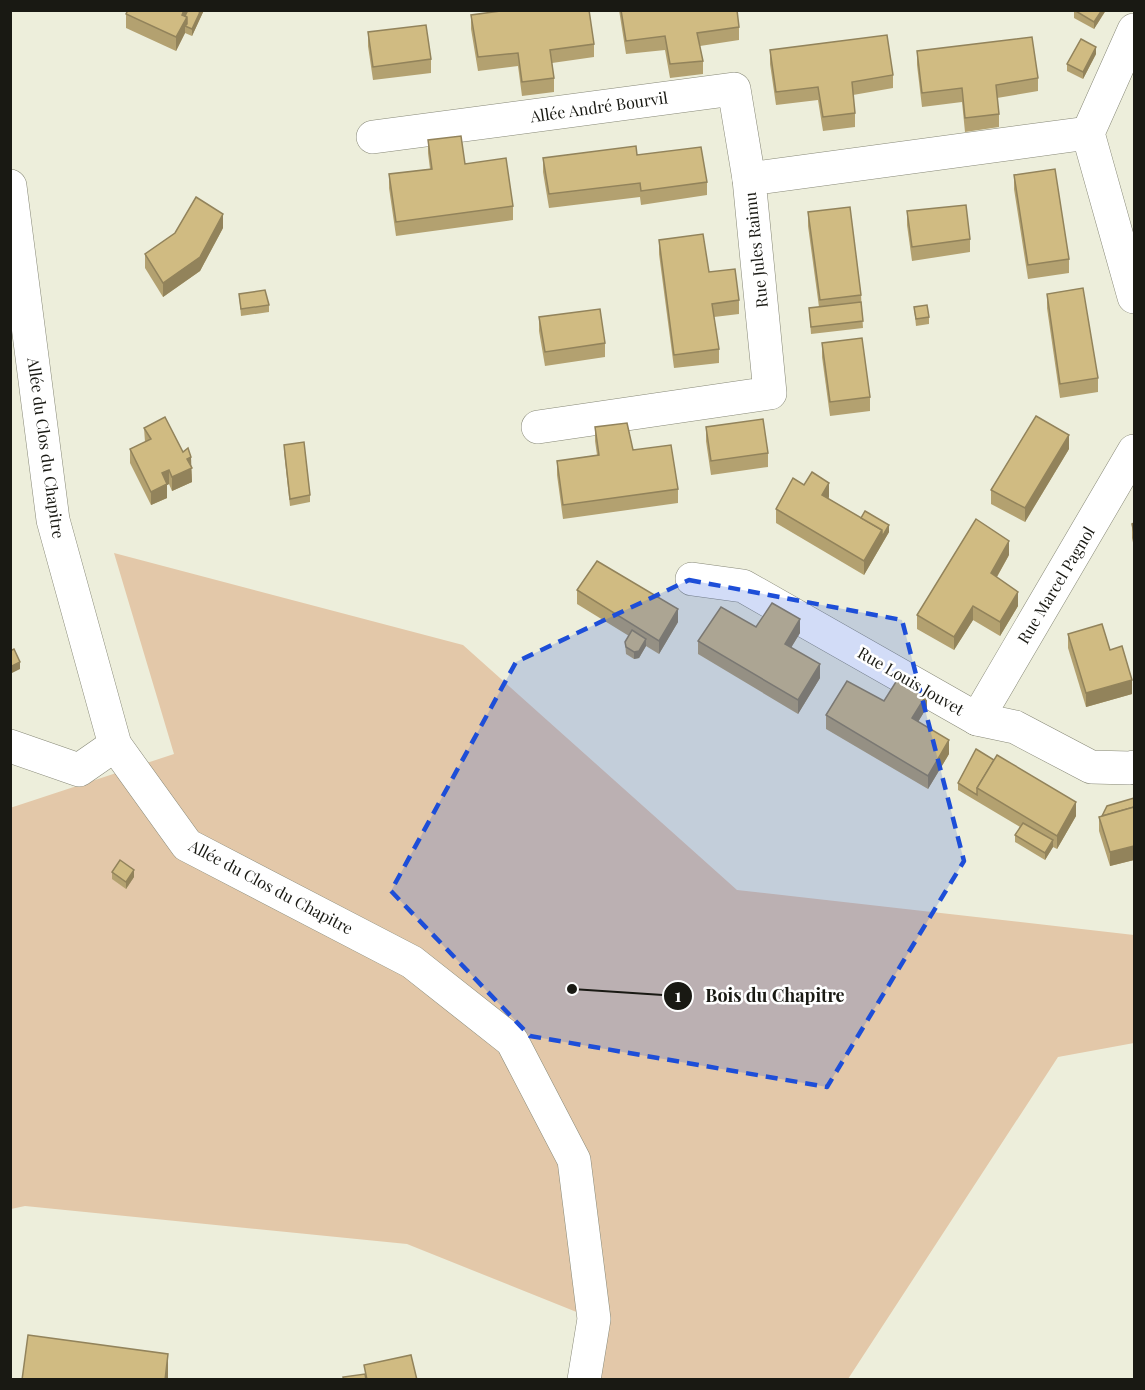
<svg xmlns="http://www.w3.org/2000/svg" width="1145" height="1390" font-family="'Playfair Display',serif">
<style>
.green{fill:#e3c8a9}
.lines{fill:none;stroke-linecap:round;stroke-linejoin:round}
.street-casing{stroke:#878877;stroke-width:34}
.street{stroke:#fff;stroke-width:33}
.wall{fill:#b3a170}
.shaded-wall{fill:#92835b}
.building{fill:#d0bb82;stroke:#92835b;stroke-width:1.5}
.marked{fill:#1d4ed8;fill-opacity:0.2;stroke:#1d4ed8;stroke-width:4.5;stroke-dasharray:12 8;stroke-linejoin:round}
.labels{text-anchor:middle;stroke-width:5;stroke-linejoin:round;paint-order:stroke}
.street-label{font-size:16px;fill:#191913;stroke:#fff}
.leader{fill:none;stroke:#191913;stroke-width:2}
.callout-dot{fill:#191913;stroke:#fff;stroke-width:2}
.mark-label{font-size:18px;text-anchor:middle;font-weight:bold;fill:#fff}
.callout-label{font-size:18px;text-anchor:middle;font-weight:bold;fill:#191913;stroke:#fff;stroke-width:5;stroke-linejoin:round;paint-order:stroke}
</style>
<rect width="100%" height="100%" fill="#edeedb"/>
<polygon class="green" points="114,553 463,645 737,890 1134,935 1134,1043 1058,1057 848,1379 584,1379 594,1319 407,1244 25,1206 11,1209 10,808 174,754"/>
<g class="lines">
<g class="street-casing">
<g id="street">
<polyline points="1134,30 1088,133 1134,297"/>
<polyline points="373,137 734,89 749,179"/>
<polyline points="10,186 53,520 115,745 187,845 412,962 512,1041 574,1160 594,1319 584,1380"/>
<polyline points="538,427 770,393 749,179 1088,133"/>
<polyline points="692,579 743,586 977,719 1015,727 1091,767 1130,768 1134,767"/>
<polyline points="977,719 1134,451"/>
<polyline points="10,746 79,770 115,745"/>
</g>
</g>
<use href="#street" class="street"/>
</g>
<g class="wall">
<polygon points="128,10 204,10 192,36 185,33 176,51 126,28 126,14"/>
<polygon points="619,10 737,10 739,27 739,40 700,46 703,61 703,74 670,78 665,50 626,54"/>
<polygon points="1106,10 1094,29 1074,18 1074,11"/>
<polygon points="471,15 594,44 594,57 552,63 554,78 554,92 522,96 518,66 478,71 471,29"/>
<polygon points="368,32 431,59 431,73 373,80 368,46"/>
<polygon points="770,50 893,75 893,88 853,95 855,113 855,127 823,131 818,100 776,105 770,64"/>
<polygon points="917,51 1038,78 1038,91 997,98 999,114 999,127 965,132 962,102 922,107 917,65"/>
<polygon points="1096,54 1083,79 1067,71 1067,64"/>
<polygon points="428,140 465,164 513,206 513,220 396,236 389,188 389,174 430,169 428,153"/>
<polygon points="637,155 707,182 707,195 641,205 640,197 549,208 543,172 543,158"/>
<polygon points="1014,175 1069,259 1069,273 1028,279 1014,189"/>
<polygon points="907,211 970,239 970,252 912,261 907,225"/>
<polygon points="808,212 861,295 863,328 811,334 809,308 819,307 808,226"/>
<polygon points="223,228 200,271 163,297 145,268 145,254"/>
<polygon points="659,240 709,272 739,300 739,314 714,317 719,349 719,363 674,368 659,254"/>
<polygon points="239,294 269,305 269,312 241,316"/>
<polygon points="1047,294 1098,378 1098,392 1060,398 1047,308"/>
<polygon points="914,307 929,317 929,324 916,326"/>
<polygon points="539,317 605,343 605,357 545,366 539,331"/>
<polygon points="822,343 870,397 870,411 830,416 822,357"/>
<polygon points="595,427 633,450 678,489 678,503 563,519 557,475 557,461 597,455 595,441"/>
<polygon points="706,427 768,453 768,467 711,475 706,441"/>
<polygon points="144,428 191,467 192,482 172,491 169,484 167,485 167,498 151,505 130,463 130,449 145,442"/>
<polygon points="284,445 310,495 310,502 290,506 284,452"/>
<polygon points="1069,449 1025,522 991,504 991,490"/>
<polygon points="804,485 829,497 828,499 861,518 889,532 864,575 776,523 776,509"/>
<polygon points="1134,523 1134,547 1132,538 1132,524"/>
<polygon points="1009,555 997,577 1018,606 1000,636 973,620 954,650 917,629 917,615"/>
<polygon points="577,590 678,622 659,654 646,646 639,658 634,659 626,654 625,642 629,636 577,604"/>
<polygon points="756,627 800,633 791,647 820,678 798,714 698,654 698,641"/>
<polygon points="1068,634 1110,650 1132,694 1086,707 1068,648"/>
<polygon points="884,701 927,707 918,722 949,754 928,789 826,729 826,715"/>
<polygon points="958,783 1076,816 1057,849 1053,847 1045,860 1015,842 1015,835 1020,827 958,790"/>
<polygon points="1134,798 1134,860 1110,866 1099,831 1099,817 1102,816"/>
<polygon points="112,872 134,877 126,889 112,879"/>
</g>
<g class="shaded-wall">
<polygon points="184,10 189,10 187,27 185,26 185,33 176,51 176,37 182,15"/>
<polygon points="200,10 204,10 192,36 192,29 200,12"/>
<polygon points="1102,10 1106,10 1094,29 1094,22"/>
<polygon points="1096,47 1096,54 1083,79 1083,72"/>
<polygon points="223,214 223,228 200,271 163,297 163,283"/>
<polygon points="1069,435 1069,449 1025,522 1025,508"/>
<polygon points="191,457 192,482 172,491 172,477 187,459"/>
<polygon points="169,470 169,484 167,485 167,498 151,505 151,492 162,473"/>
<polygon points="829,483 829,497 822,509 822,495"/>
<polygon points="889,525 889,532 864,575 864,561 882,530"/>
<polygon points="1009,541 1009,555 991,587 991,573"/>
<polygon points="1018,592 1018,606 1000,636 1000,622"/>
<polygon points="973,606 973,620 954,650 954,637"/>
<polygon points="678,609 678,622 659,654 659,641"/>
<polygon points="800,619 800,633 785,658 785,644"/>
<polygon points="646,639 646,646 639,658 634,659 634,652"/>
<polygon points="20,662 20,669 10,674 10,667"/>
<polygon points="820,664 820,678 798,714 798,700"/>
<polygon points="1132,680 1132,694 1086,707 1086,693"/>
<polygon points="927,694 927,707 912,732 912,718"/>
<polygon points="949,740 949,754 928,789 928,776"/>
<polygon points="1076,802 1076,816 1057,849 1057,836"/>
<polygon points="1053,840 1053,847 1045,860 1045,853"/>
<polygon points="1134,846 1134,860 1110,866 1110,852"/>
<polygon points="134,870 134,877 126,889 126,882"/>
<polygon points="168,1354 168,1380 165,1380"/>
</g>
<g class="building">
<polygon points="128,10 184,10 182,15 187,17 176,37 126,14"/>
<polygon points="188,10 195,10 200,12 192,29 185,26 187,24 187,17 185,16"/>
<polygon points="508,10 589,10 594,44 550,50 554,78 522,82 518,53 478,57 471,15"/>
<polygon points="621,10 737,10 739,27 697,33 703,61 670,64 665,36 626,41"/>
<polygon points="1074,10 1102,10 1094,22"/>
<polygon points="426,25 431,59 373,67 368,32"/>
<polygon points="887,35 893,75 852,82 855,113 823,117 818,87 776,92 770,50"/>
<polygon points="1032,37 1038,78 996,85 999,114 965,118 962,88 922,93 917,51"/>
<polygon points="1081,39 1096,47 1083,72 1067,64"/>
<polygon points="461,136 465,164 506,158 513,206 396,222 389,174 432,169 428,140"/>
<polygon points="636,146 637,155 701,147 707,182 641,191 640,183 549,194 543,158"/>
<polygon points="1055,169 1069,259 1028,265 1014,175"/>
<polygon points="196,197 223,214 200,257 163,283 145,254 175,233"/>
<polygon points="966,205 970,239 912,247 907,211"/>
<polygon points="850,207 861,295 820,300 808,212"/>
<polygon points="703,234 709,272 735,269 739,300 712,304 719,349 674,355 659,240"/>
<polygon points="1083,288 1098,378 1060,384 1047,294"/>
<polygon points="265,290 269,305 241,309 239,294"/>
<polygon points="861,302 863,321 811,327 809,308"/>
<polygon points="927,305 929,317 916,319 914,307"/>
<polygon points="600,309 605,343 545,352 539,317"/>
<polygon points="862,338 870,397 830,402 822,343"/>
<polygon points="1036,416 1069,435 1025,508 991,490"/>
<polygon points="165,417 183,452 188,448 191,457 187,459 192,468 172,477 169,470 162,473 167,484 151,492 130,449 151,439 144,428"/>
<polygon points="763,419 768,453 711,461 706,427"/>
<polygon points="627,423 633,450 671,445 678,489 563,505 557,461 599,455 595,427"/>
<polygon points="304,442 310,495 290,499 284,445"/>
<polygon points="812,472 829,483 822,495 882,530 864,561 776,509 793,478 804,485"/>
<polygon points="865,511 889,525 882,537 882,530 861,518"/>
<polygon points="976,519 1009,541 991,573 1018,592 1000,622 973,606 954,637 917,615"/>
<polygon points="1134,523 1134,533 1132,524"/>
<polygon points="597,561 678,609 659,641 577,590"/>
<polygon points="772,603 800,619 785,644 820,664 798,700 698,641 721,607 756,627"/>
<polygon points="1102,624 1110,650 1122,646 1132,680 1086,693 1068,634"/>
<polygon points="632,630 646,639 639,651 634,652 626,647 625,642"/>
<polygon points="14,649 20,662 10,667 10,651"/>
<polygon points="899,677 927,694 912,718 949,740 928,776 826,715 847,681 884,701"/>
<polygon points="976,749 994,760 977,788 977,795 958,783"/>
<polygon points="997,755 1076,802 1057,836 977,788"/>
<polygon points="1134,798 1134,807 1102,816 1107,806"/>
<polygon points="1134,807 1134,846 1110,852 1099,817"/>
<polygon points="1023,823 1053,840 1045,853 1015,835"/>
<polygon points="120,860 134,870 126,882 112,872"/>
<polygon points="28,1335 168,1354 165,1380 22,1380"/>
<polygon points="411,1355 417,1380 367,1380 364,1365"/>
<polygon points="365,1374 366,1380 344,1380 343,1377"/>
</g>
<path class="marked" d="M689,580L902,620L964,861L827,1087L530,1036L391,891L516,662Z"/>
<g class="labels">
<g class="street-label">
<text transform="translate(599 107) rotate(-8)" y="6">Allée André Bourvil</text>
<text transform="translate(756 250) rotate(-96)" y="6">Rue Jules Raimu</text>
<text transform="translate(46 448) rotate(82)" y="6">Allée du Clos du Chapitre</text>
<text transform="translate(1056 585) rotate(-59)" y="6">Rue Marcel Pagnol</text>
<text transform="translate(911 681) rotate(30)" y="6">Rue Louis Jouvet</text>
<text transform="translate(271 887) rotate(28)" y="6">Allée du Clos du Chapitre</text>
</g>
</g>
<path class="leader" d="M572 989L678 996"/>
<g class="callout-dot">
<circle cx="572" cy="989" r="6"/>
<circle cx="678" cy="996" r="15"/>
</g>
<g class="mark-label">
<text x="678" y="1002">1</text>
</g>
<g class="callout-label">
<text x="775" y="1002">Bois du Chapitre</text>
</g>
<rect width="1145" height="1390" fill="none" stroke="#191913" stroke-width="24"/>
</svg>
